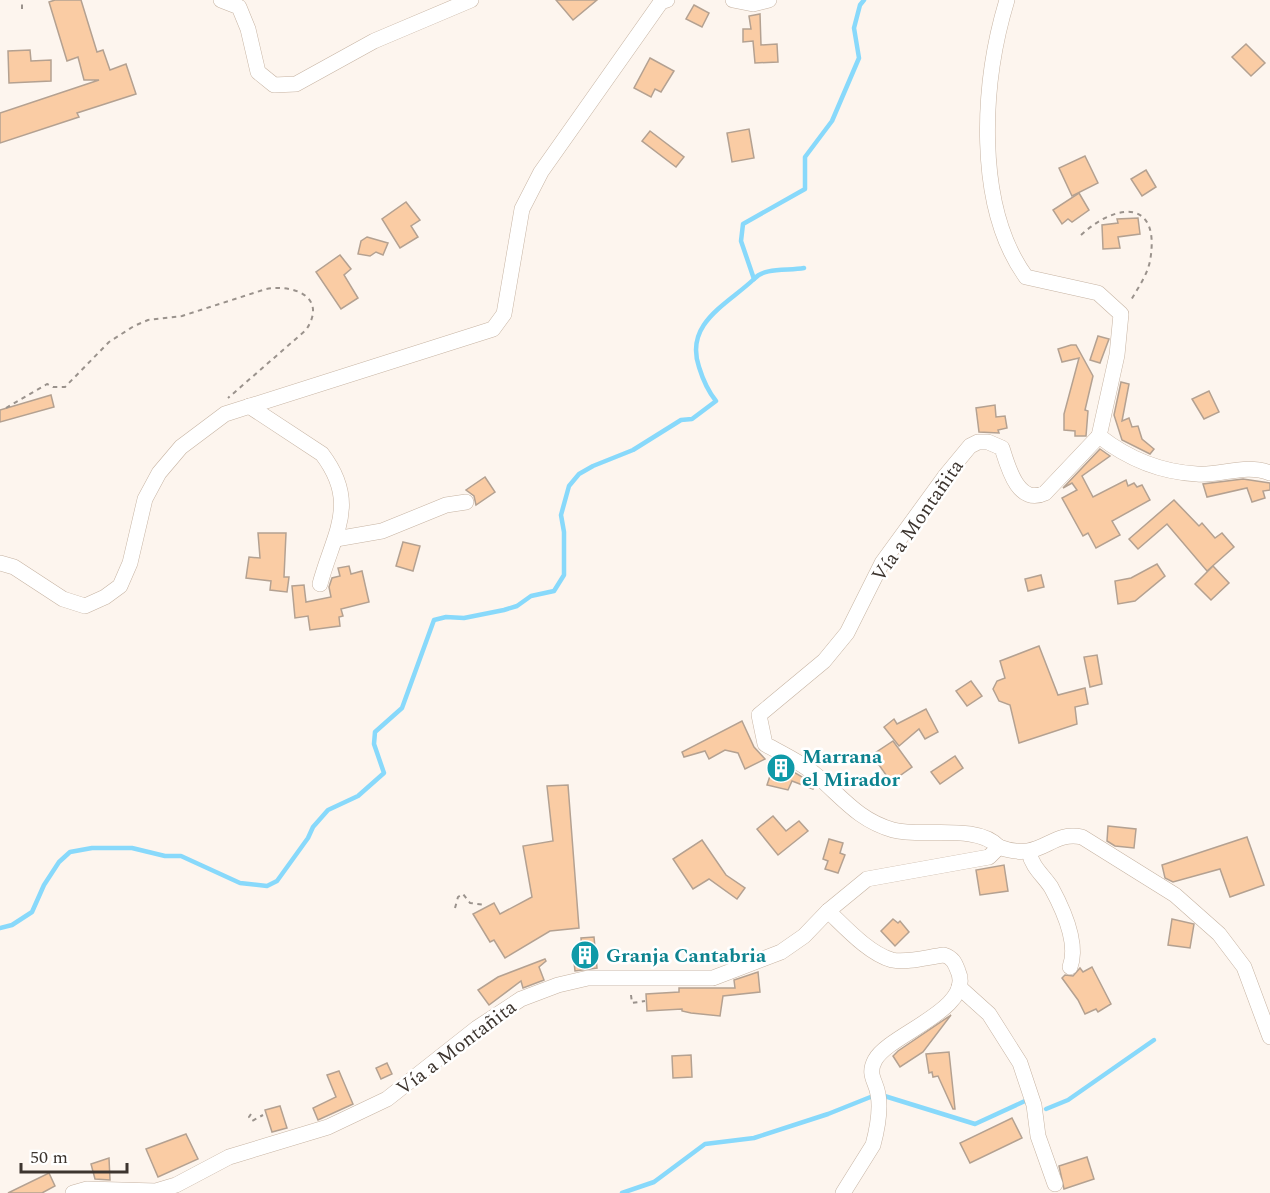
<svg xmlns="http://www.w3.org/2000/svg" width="1270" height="1193" font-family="Spectral,serif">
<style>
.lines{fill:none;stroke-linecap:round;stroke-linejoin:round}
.stream{stroke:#88d9fb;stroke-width:4.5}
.building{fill:#facca4;stroke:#b4a191;stroke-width:1.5}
.minor-casing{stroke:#c6b3a2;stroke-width:16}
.path{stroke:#9a928c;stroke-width:2;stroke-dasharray:4.5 4.5;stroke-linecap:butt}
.minor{stroke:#fff;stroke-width:15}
.labels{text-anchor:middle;stroke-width:5;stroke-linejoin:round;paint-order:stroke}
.street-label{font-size:20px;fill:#3d352f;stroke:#fff}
.culture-label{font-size:20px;font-weight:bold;fill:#0d838f;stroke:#fff;text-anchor:start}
</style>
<rect width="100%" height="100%" fill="#fdf5ee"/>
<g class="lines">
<g class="stream">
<path d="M754,279C764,267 788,271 804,268"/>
<path d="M0,928L12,925L32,912L44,885L59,862L70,852L92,848H132L165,856H181L240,883L267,886L277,881L308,838L313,827L328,810L358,796L384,773L374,744L375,732L402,708L434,620L446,617L464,618L504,610L517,606L531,596L554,591L564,575V532L561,515L569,486L579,474L593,466L633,450L681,420L692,419L716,401C707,390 703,380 699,367C684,323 728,304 754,279L741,241L743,224L805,189V157L832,121L859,58L854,28L860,5L864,0"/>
<polyline points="1046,1109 1068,1100 1154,1040"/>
<polyline points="622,1193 654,1182 705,1144 754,1138 828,1114 878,1094 975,1124 1025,1101"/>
</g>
</g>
<g class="building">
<polygon points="55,0 81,0 97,52 103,50 110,70 126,64 136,94 77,113 79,117 0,143 0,113 99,80 84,80 78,57 67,61 49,2"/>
<polygon points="556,0 597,0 573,20"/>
<polygon points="694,5 709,13 702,27 686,19"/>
<polygon points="760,14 761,45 777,44 778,62 755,63 753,41 743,42 743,29 751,29 749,16"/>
<polygon points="1246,44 1265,63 1251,76 1232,57"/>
<polygon points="30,50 31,61 51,60 51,81 9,83 8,51"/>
<polygon points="650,58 674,71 661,92 655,89 651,97 634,88"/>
<polygon points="749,129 754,158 732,162 727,133"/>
<polygon points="650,131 684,157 676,167 642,141"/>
<polygon points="1085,156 1098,183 1072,196 1059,168"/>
<polygon points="1146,170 1156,187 1142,196 1131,179"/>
<polygon points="1079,193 1089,210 1072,222 1068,219 1062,224 1053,210"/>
<polygon points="406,202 420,220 411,226 418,237 400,248 382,219"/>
<polygon points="1138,218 1140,234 1118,237 1120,248 1103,249 1102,225 1118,223 1117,219"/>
<polygon points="367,237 388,243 383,255 376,252 370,256 358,254 361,241"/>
<polygon points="340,255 351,269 344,275 358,298 341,309 316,272"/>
<polygon points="1098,336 1109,339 1100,363 1090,360"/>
<polygon points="1071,345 1076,345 1093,376 1085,410 1088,411 1086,436 1075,436 1075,431 1064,430 1064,414 1079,358 1062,362 1058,349"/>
<polygon points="1121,382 1129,384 1122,421 1129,418 1132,427 1138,426 1142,439 1154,449 1150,454 1122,440 1114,415"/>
<polygon points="1209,391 1219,412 1204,419 1192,399"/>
<polygon points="51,395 54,407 0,422 0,410"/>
<polygon points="995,405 996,417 1005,416 1007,428 998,430 999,433 979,432 976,408"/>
<polygon points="1100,449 1110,456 1082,476 1093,497 1126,480 1128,486 1134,483 1137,487 1142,485 1150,500 1112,521 1120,535 1096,548 1088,533 1083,536 1062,498 1077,490 1072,483 1063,488"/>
<polygon points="485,477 495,492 476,505 474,496 466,490"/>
<polygon points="1243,479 1270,483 1270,490 1263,491 1265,498 1252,502 1247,488 1207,497 1203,484"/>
<polygon points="1174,500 1199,526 1202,523 1215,538 1222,533 1234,547 1207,571 1167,524 1138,549 1129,539"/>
<polygon points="258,533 286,533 284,577 289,577 287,592 270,590 271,581 246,578 249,557 260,558"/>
<polygon points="403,542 420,546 413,571 396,566"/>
<polygon points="1157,564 1165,576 1135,601 1118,604 1115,581 1131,578"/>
<polygon points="349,566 351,574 362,571 369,602 341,609 343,616 339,617 340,626 310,630 308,616 295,618 292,586 304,585 306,602 331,597 329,587 332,578 340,576 338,568"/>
<polygon points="1213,566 1229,583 1211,600 1195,584"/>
<polygon points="1041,575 1044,587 1028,591 1025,579"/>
<polygon points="1039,646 1058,695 1085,688 1088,704 1075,707 1077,724 1019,743 1010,705 999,701 993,689 997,681 1005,678 1000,661"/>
<polygon points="1097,655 1102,684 1090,687 1084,657"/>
<polygon points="971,681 982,696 967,706 956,691"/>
<polygon points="926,709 938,732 925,739 919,729 899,746 884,727 894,719 897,724"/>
<polygon points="742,721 754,747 765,759 745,769 738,753 725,750 709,759 705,751 684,757 682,752"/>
<polygon points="893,741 912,767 891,782 872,755"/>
<polygon points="955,756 963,768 940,784 931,772"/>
<polygon points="775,761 804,778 814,787 813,789 792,781 788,790 767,785"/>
<polygon points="568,785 579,928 550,931 505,958 494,940 490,942 473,914 494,903 500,914 532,897 523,846 553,841 547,786"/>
<polygon points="773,816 786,831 799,821 808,831 778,855 757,829"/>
<polygon points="1108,826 1136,829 1134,848 1115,846 1107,841"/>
<polygon points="1247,837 1264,885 1230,897 1220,869 1173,882 1165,878 1162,865"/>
<polygon points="829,839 843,843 840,853 845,855 838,873 825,869 828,861 823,859"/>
<polygon points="702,840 726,875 745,888 737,899 709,879 693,889 673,859"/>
<polygon points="1004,865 1008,891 980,895 976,870"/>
<polygon points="893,919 898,923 900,921 909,932 895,946 881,931"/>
<polygon points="1172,919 1194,924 1190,948 1168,945"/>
<polygon points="594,937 597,968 575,971 573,953 582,952 581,938"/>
<polygon points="545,959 546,961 539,967 544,980 523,988 521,981 489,1005 478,990 498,977"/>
<polygon points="1092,967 1111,1004 1098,1012 1096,1009 1085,1014 1078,1000 1062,978 1065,975 1073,976 1080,968 1083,972"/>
<polygon points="758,972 760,992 723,996 720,1016 691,1013 682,1011 682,1009 647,1011 646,994 679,992 679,988 735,988 734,980"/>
<polygon points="951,1015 923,1052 900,1067 893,1056 898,1051"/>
<polygon points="949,1052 955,1109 953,1109 938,1076 933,1077 932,1072 929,1073 926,1054"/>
<polygon points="691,1055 692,1077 673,1078 672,1056"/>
<polygon points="387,1063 392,1074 381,1079 376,1068"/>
<polygon points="339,1071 353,1104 318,1120 313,1108 336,1097 327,1075"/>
<polygon points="280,1106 287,1128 272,1132 265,1110"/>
<polygon points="1012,1118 1022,1138 970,1163 960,1143"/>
<polygon points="186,1134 198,1159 158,1177 146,1149"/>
<polygon points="1087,1157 1094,1179 1064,1189 1059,1166"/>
<polygon points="109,1158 110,1180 95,1179 91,1164"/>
<polygon points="49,1173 55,1186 42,1193 8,1193"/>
</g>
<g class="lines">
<g class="minor-casing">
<g id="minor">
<polyline points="221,0 239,7 248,29 258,72 274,85 296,84 374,41 471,0"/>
<polyline points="733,0 753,4 769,0"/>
<path d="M1007,0C982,82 974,205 1026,277L1098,293L1121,314L1117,355L1099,436C1127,458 1160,472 1197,474C1222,476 1245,463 1270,473"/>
<path d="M249,406L322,454C360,504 333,534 320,584"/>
<polyline points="336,539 382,531 446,505 466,502"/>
<polyline points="0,563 14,567 63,599 85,606 105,597 120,586 130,563 145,499 159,473 181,447 225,414 493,329 504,314 522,209 541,172 661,2 667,0"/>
<path d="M999,847C1042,863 1049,830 1082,837L1175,895L1219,934L1244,967L1270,1037"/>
<path d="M1029,852C1032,867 1043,875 1051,887C1063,909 1079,943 1070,967"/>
<path d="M828,911C844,926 869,954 892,960C907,963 928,957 944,955C953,958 955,963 958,971C975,1009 889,1034 875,1060C867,1075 876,1081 878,1094C881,1110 877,1130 873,1145L843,1193"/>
<polyline points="959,987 989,1014 1020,1063 1034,1105 1038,1136 1055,1184"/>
<path d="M73,1193L87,1189L156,1191L176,1185L229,1157L328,1127L387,1099L477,1028L521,999L558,985L588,978H713L781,952L804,936L828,911L867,879L989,857L999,847C976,823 923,838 893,830C858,820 842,797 816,775C801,762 782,754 765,744L759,715L824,661L847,633L882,563L946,475L970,446L978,442H988L1002,448C1008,467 1018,506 1045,493L1099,436"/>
</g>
</g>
<g class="path">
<polyline points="22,9 22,0"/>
<path d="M1081,235C1117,202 1161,199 1150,261C1147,276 1137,289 1130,302"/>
<path d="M6,408L47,384L53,387H65L109,342L134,326L148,320L182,316L266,289C294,284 328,297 306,330L228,398"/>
<polyline points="455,908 458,897 463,894 470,903 486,905"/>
<polyline points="631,995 632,1003 645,1001"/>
<polyline points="251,1114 249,1117 252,1121 263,1115"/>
</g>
<use href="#minor" class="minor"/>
</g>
<defs>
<g id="building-disc" transform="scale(1.5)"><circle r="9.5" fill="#0f9aa8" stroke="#fff"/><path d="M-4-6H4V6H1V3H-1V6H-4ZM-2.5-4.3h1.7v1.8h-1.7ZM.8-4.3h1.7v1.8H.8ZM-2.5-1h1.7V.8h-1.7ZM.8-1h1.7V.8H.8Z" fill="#fff"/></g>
</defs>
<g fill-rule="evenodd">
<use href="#building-disc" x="781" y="768"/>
<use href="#building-disc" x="585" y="955"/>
</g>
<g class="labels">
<g class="street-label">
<text transform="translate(917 520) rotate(-55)" y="7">Vía a Montañita</text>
<text transform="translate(456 1047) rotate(-37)" y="7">Vía a Montañita</text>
</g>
<g class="culture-label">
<text x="802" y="763">Marrana<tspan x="802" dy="23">el Mirador</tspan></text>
<text x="606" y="962">Granja Cantabria</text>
</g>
</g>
<path d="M21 1163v9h106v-9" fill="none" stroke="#3d352f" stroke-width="3"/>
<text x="30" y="1163" font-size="18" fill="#3d352f" stroke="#ffffff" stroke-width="4.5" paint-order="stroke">50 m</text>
</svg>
